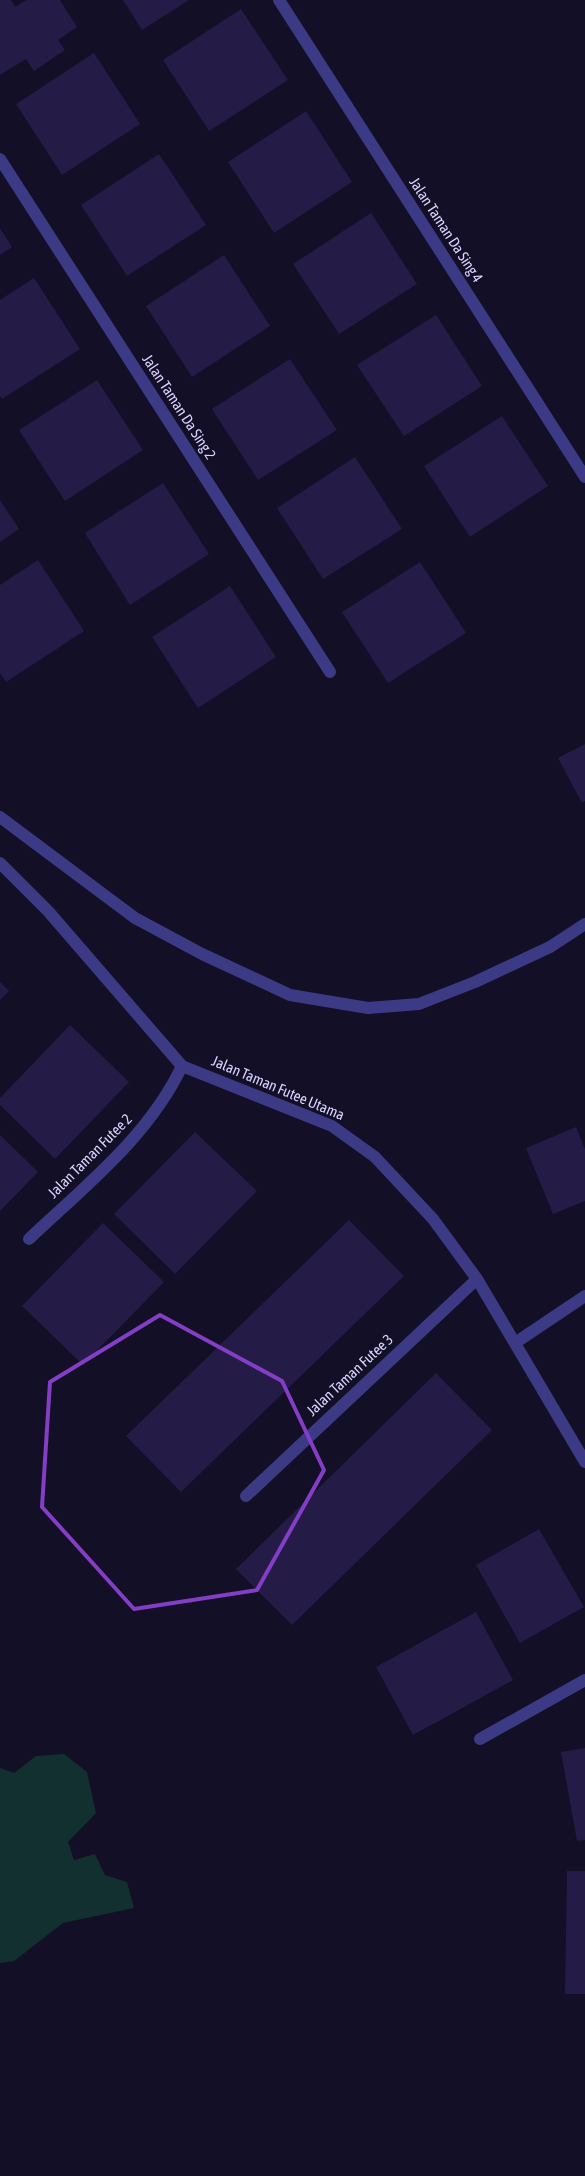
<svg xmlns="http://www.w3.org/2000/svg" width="585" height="2176" font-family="'Asap Condensed',sans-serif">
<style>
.green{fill:#12302f}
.building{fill:#241b47}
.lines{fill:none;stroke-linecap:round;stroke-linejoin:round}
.minor{stroke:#3d3a85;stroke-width:12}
.marked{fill:none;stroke:#843dc5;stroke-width:4;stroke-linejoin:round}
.labels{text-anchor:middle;stroke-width:4;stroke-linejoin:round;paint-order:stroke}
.street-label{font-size:15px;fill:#d9d4ff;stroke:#130f26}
</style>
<rect width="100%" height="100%" fill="#130f26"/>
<polygon class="green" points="64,1754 87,1772 96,1813 68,1842 74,1860 95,1854 105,1875 127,1882 134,1908 63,1923 14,1961 0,1963 0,1768 14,1773 36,1756"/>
<g class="building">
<polygon points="0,0 11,0 15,7 26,0 60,0 77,27 58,40 65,50 34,71 26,59 0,75"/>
<polygon points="123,0 189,0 142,30"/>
<polygon points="241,9 288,80 209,131 163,60"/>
<polygon points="94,53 140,124 62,175 16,104"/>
<polygon points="306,111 352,182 274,233 228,162"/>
<polygon points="159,154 206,225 127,276 81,205"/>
<polygon points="371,213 417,284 339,334 293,264"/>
<polygon points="0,228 12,247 0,255"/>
<polygon points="224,255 270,326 192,377 146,306"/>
<polygon points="34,278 80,349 2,399 0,396 0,300"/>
<polygon points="436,315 482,386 404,436 357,365"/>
<polygon points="290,359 337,430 258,480 212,409"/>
<polygon points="97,380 143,450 65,501 19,430"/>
<polygon points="502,416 548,486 470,537 424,466"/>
<polygon points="355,457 402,529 323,579 277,508"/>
<polygon points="163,483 209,554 130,605 85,533"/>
<polygon points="0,500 19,529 0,542"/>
<polygon points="38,560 84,631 6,682 0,673 0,585"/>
<polygon points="420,562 466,633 388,683 342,612"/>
<polygon points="230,586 276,657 198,708 152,637"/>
<polygon points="585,744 585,801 582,803 558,758"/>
<polygon points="0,982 9,991 0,1000"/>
<polygon points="70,1025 129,1082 55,1159 0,1105 0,1098"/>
<polygon points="576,1127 585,1149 585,1201 553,1214 526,1148"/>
<polygon points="195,1132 257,1191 175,1274 114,1214"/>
<polygon points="0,1135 38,1172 0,1211"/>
<polygon points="349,1220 404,1276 181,1492 126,1436"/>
<polygon points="103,1223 164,1282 83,1365 22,1306"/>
<polygon points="436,1373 492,1430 292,1625 236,1569"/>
<polygon points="539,1529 584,1607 520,1643 476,1565"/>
<polygon points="476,1612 513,1680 413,1735 376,1667"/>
<polygon points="585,1748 585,1840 577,1841 561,1752"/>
<polygon points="567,1871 585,1871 585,1994 565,1994"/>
</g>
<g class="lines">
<g class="minor">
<polyline points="279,0 585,477"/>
<polyline points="0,159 330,672"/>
<polyline points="0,817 135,918 202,954 290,995 368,1008 419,1004 475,982 550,947 585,924"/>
<polyline points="0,863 48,911 182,1066 332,1126 375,1157 433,1219 477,1279 585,1462"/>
<path d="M29,1239C85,1186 149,1136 182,1066"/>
<polyline points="515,1343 585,1296"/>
<polyline points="246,1496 477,1279"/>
<polyline points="480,1739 585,1680"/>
</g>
</g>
<path class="marked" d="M160,1315L282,1381L324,1470L257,1590L134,1609L42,1507L50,1382Z"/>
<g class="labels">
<g class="street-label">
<text transform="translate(446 230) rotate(57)" y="5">Jalan Taman Da Sing 4</text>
<text transform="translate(179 407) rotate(57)" y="5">Jalan Taman Da Sing 2</text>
<text transform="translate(278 1088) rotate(23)" y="5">Jalan Taman Futee Utama</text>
<text transform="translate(90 1156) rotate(-45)" y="5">Jalan Taman Futee 2</text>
<text transform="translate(350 1375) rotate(-43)" y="5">Jalan Taman Futee 3</text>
</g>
</g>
</svg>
